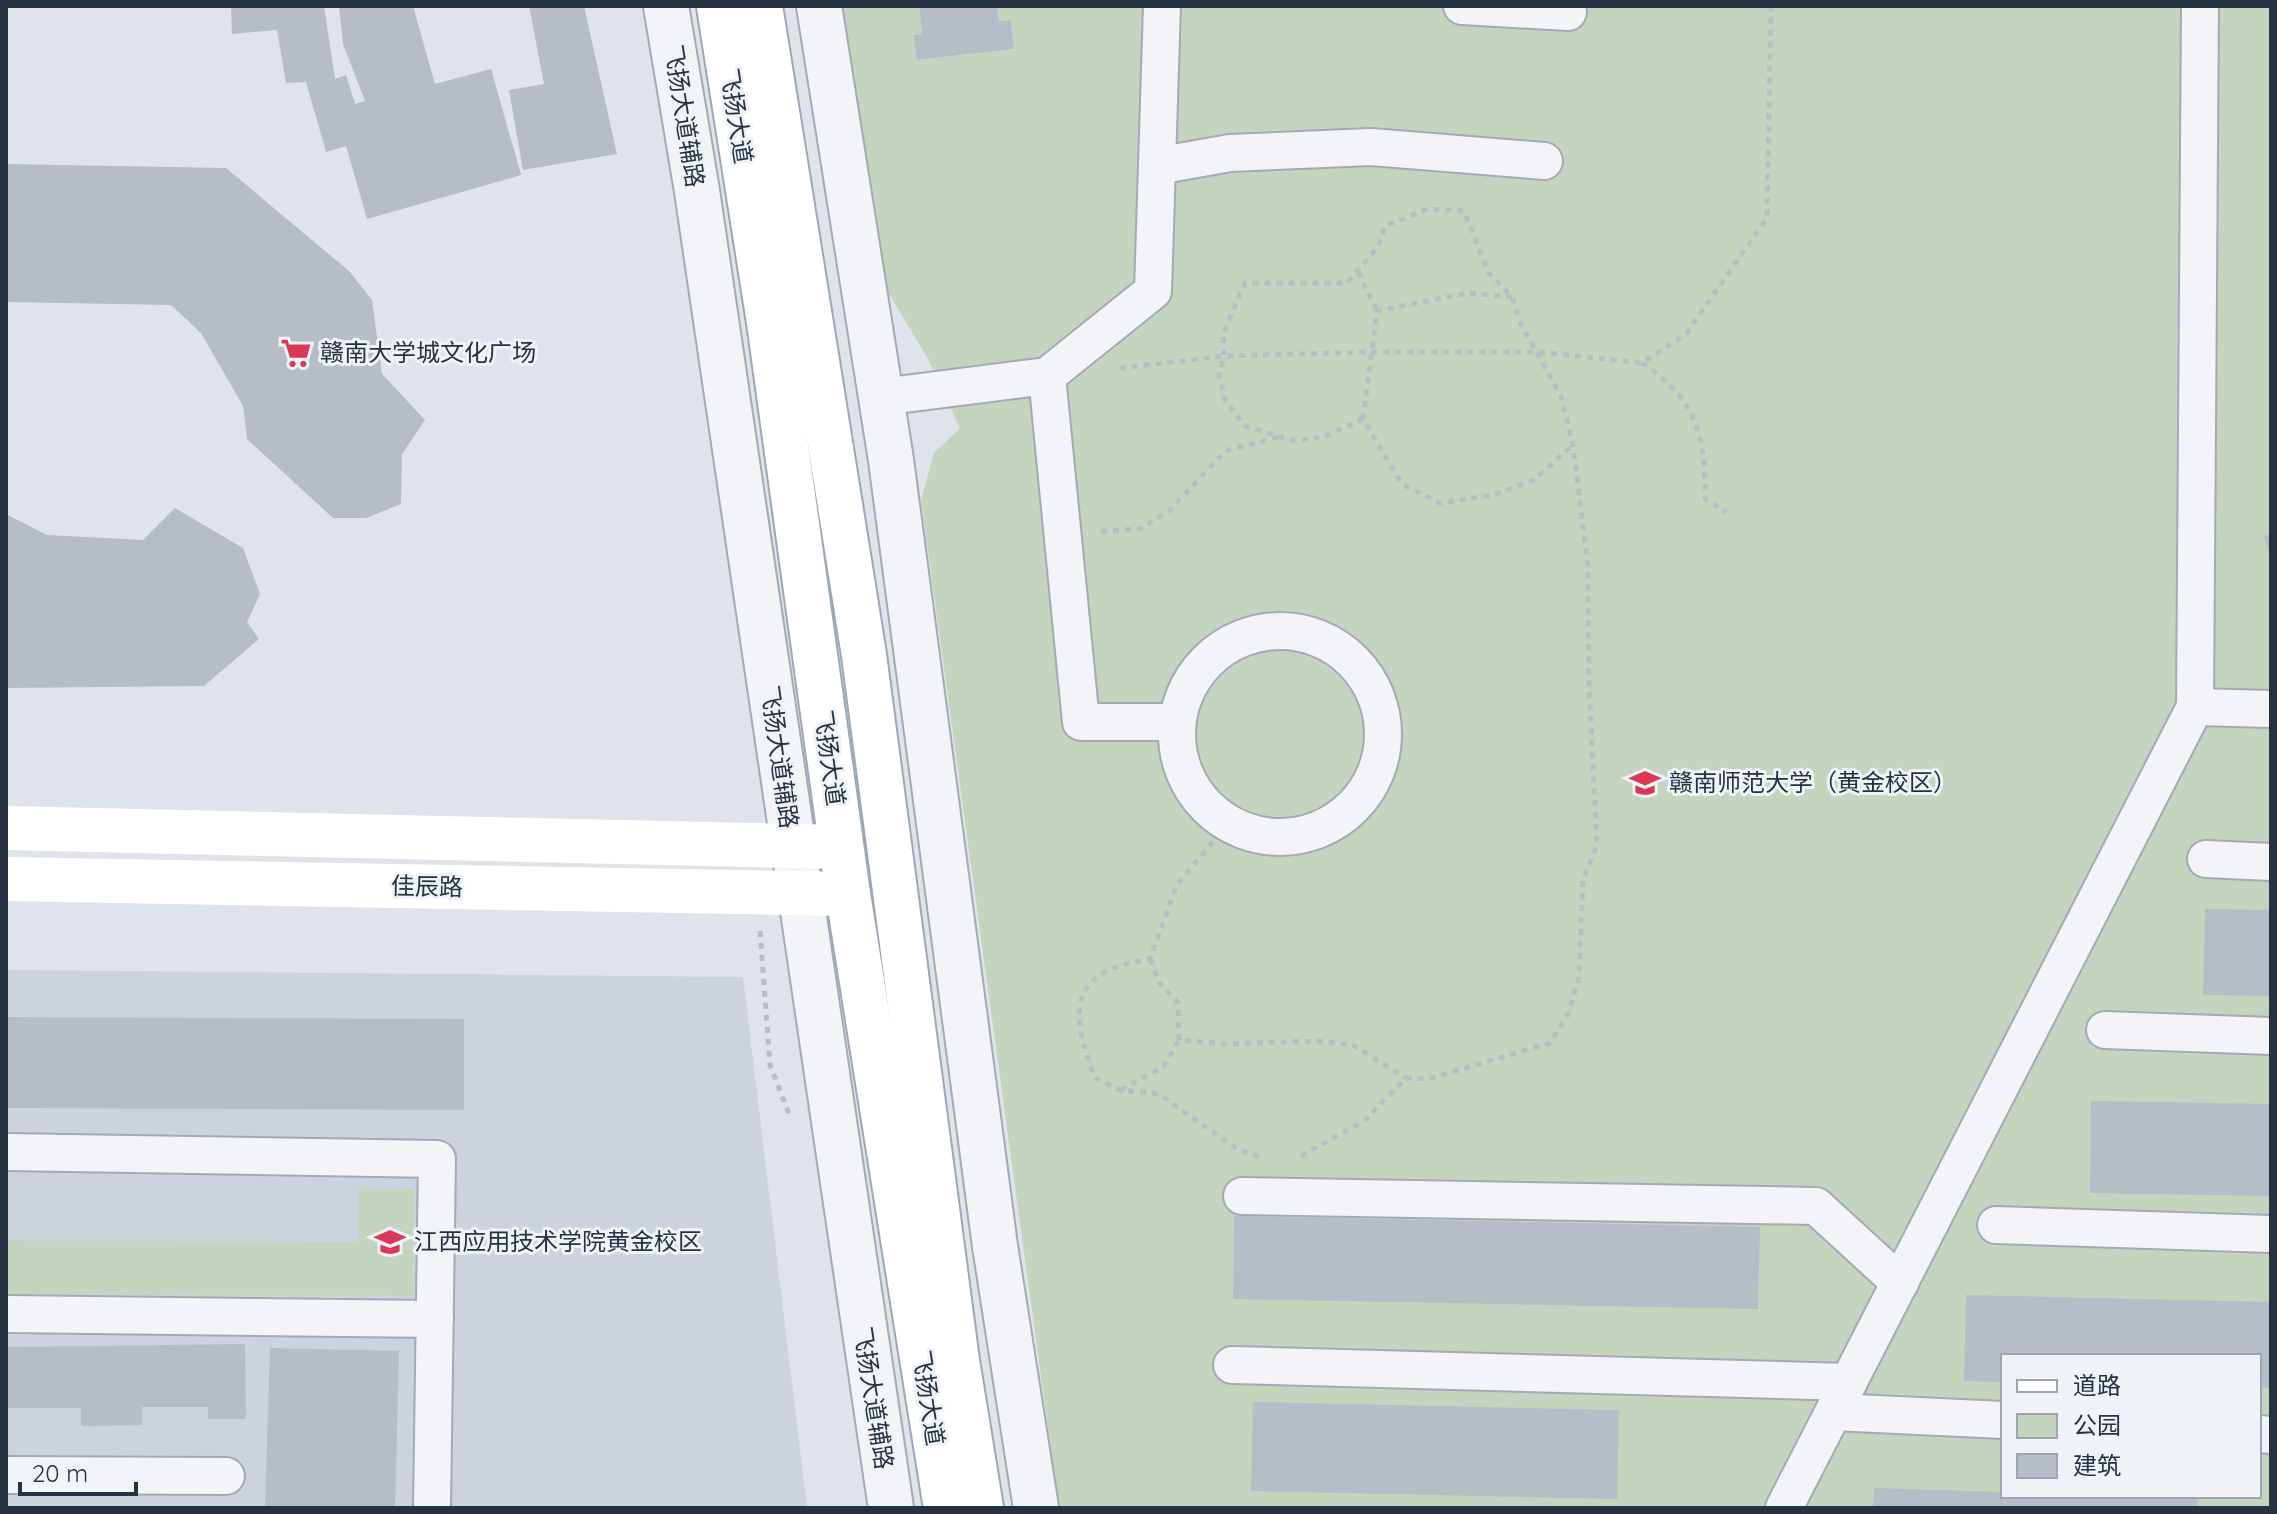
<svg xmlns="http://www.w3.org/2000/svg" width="2277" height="1514" font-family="Quicksand,'Noto Sans SC',sans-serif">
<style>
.built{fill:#cdd3dc}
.green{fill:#c5d4bf;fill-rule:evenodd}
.building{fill:#b6bdc7}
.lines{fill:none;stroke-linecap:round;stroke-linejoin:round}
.minor-casing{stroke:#a4aab4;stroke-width:40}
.tertiary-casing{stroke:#a4aab4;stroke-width:48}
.primary-casing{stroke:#9da8b6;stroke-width:48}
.path{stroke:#b9bec4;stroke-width:5;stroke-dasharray:6 6;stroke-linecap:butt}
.minor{stroke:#f2f4f7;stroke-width:36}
.tertiary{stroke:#f2f4f7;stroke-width:44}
.secondary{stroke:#fff;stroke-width:44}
.primary{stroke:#fff;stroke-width:44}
.labels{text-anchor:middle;stroke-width:6;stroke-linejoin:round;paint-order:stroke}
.street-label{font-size:24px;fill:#263242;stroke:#eff2f7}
.poi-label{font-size:24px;fill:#263242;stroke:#eff2f7;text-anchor:start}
</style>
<rect width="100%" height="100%" fill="#dfe3ea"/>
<polygon class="built" points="6,970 743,977 807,1508 6,1508"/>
<g class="green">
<path d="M839,6H919L922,35H915L918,60L1014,49L1011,20L999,21L997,6H2271V1508H1059L921,500L934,453L960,428L928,359L882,282ZM2003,1356H2259V1496H2003Z"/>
<polygon points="359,1189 413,1189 413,1296 6,1294 6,1240 358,1242"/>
</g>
<g class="building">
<polygon points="231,6 324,6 335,79 346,75 355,104 365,101 343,44 339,6 413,6 435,84 491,69 521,175 367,219 346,146 326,152 306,82 286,83 277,30 232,34"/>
<polygon points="529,6 584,6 617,154 523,170 509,90 544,84"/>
<polygon points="919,6 997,6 999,21 1011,20 1014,49 917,60 914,35 922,35"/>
<polygon points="6,164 226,168 349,271 372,300 382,374 425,420 402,454 401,504 366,518 333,518 247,439 243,406 201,333 171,305 6,302"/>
<polygon points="175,508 243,548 260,594 247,622 259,639 204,686 6,688 6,514 47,535 143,540"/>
<polygon points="2271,534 2271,556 2270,556 2264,536"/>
<polygon points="2205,909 2271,910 2271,996 2203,995"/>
<polygon points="6,1017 464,1019 464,1110 6,1108"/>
<polygon points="2091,1101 2271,1104 2271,1196 2090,1193"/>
<polygon points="1234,1216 1760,1227 1758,1309 1233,1299"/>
<polygon points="1966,1295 2271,1302 2271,1388 2259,1387 2259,1356 2003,1356 2003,1382 1964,1381"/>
<polygon points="245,1344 246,1419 208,1419 208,1407 142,1407 142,1425 81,1426 81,1408 6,1408 6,1347"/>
<polygon points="270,1348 399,1351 395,1508 265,1508"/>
<polygon points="1253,1402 1619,1410 1617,1499 1251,1491"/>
<polygon points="1874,1488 2003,1492 2003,1496 2198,1498 2197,1508 1873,1508"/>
</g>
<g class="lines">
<g class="minor-casing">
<g id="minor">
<polyline points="1462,6 1568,12"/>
<polyline points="1157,166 1230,153 1371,147 1544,161"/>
<polyline points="1047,376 1081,722 1176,722"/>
<polyline points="881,397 1047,376 1153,291 1162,6"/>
<circle cx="1280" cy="734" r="103"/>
<polyline points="2195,707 2271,709"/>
<polyline points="2206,859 2271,862"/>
<polyline points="2105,1030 2271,1036"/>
<polyline points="6,1152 437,1159 432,1508"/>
<polyline points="1242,1196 1816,1206 1900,1283"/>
<polyline points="1996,1225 2271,1234"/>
<polyline points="6,1314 435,1319"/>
<polyline points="1232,1365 1849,1382"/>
<polyline points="1834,1412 2003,1420"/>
<polyline points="2259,1434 2271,1435"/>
<polyline points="6,1475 226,1476"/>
<polyline points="1784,1508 2195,707 2200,6"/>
</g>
</g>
<g class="tertiary-casing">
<g id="tertiary">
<polyline points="666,6 697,191 891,1508"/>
<polyline points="819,6 891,460 995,1246 1036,1508"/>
</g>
</g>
<g class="primary-casing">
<g id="primary">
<polyline points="719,6 769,322 848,894 946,1508"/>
<polyline points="760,6 864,655 957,1361 981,1508"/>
</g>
</g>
<g class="path">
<polyline points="1358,272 1377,311"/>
<polyline points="1512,297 1467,293 1377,311 1363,419 1402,484 1440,503 1493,495 1534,480 1572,446"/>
<path d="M1642,363C1697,399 1706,436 1705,499L1727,512"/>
<polyline points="1120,368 1224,356 1373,352 1537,352 1642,363 1686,334 1767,218 1771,6"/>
<polyline points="1101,531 1140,529 1169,511 1225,451 1278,437"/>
<path d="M1228,823L1177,885L1150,959C1068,971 1069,1010 1095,1078L1120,1090L1159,1094L1237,1149L1261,1157"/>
<polyline points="760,931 770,1065 789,1114"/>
<polyline points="1150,959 1159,982 1178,1003 1179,1040 1225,1044 1317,1041 1353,1045 1406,1078"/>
<polyline points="1121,1090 1164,1066 1179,1040"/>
<polyline points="1301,1156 1364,1121 1406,1078 1428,1079 1550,1043 1568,1014 1579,978 1583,880 1597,845 1589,689 1588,566 1573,445 1561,397 1521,324 1512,297 1489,273 1464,211 1428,209 1385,226 1378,247 1347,283 1245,283 1223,334 1224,356 1219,375 1225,400 1245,426 1295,441 1323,437 1363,419"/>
</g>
<use href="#minor" class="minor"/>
<use href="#tertiary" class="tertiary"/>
<g class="secondary">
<polyline points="6,828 841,847"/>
<polyline points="6,879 848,894"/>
</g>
<use href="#primary" class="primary"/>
</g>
<defs>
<g id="supermarket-bare" transform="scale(2.4)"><path d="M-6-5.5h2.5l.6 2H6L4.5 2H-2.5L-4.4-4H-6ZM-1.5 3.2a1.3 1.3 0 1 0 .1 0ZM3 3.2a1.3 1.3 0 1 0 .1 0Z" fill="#da3857" stroke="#eff2f7" stroke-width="2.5" paint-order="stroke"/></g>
<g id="university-bare" transform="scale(2.4)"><path d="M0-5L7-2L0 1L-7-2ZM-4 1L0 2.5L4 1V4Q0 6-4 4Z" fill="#da3857" stroke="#eff2f7" stroke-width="2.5" paint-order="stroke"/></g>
</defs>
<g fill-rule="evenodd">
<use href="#supermarket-bare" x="296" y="353"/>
<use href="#university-bare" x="1645" y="783"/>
<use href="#university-bare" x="390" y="1242"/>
</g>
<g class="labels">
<g class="street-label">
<text transform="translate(684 116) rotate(81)" y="8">飞扬大道辅路</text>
<text transform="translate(736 116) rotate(81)" y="8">飞扬大道</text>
<text transform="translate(779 757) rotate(82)" y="8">飞扬大道辅路</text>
<text transform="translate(829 758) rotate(82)" y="8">飞扬大道</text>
<text transform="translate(427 887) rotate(1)" y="8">佳辰路</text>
<text transform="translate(873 1398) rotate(81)" y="8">飞扬大道辅路</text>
<text transform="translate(928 1398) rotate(81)" y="8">飞扬大道</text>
</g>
<g class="poi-label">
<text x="320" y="361">赣南大学城文化广场</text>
<text x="1669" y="791">赣南师范大学（黄金校区）</text>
<text x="414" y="1250">江西应用技术学院黄金校区</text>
</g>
</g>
<rect width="2277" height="1514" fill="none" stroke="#263242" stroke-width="16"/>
<rect x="2001" y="1354" width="260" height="144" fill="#eff2f7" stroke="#9fa5af" stroke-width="2"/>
<rect x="2017" y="1380" width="40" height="12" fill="#ffffff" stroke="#9fa5af" stroke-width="2"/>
<text x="2073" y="1394" font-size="24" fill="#263242">道路</text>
<rect x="2017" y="1414" width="40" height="24" fill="#c5d4bf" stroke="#9fa5af" stroke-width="2"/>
<text x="2073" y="1434" font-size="24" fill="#263242">公园</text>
<rect x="2017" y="1454" width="40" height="24" fill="#b6bdc7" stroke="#9fa5af" stroke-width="2"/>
<text x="2073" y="1474" font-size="24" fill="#263242">建筑</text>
<path d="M20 1482v12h116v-12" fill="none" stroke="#263242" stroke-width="4"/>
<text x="32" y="1482" font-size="24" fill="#263242" stroke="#eff2f7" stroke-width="6" paint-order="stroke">20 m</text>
</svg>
